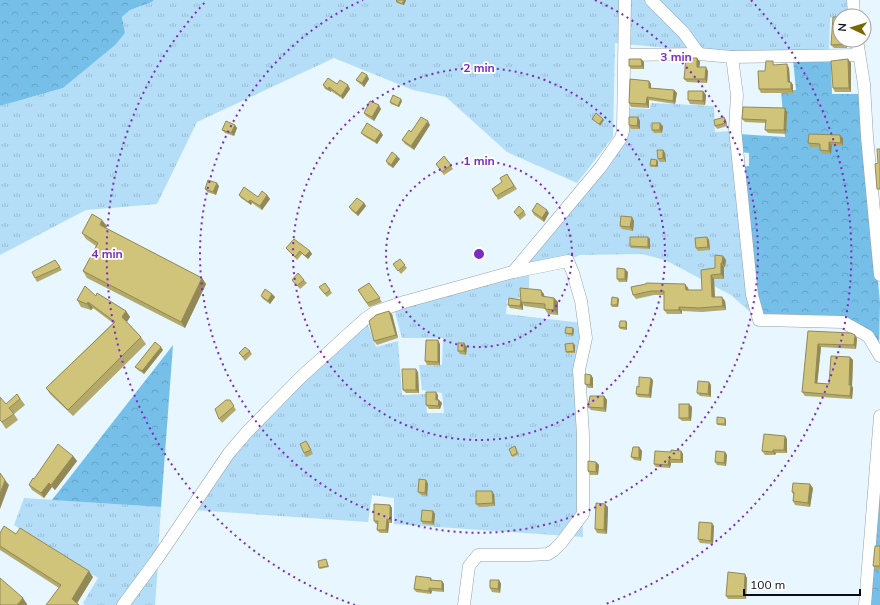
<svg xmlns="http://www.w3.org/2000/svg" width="880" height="605" font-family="Mulish,sans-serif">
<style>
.grass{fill:url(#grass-tufts)}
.forest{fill:url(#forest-crowns)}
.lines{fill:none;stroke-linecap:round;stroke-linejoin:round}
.minor-casing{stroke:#95a2ab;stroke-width:13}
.minor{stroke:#fff;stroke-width:12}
.wall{fill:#b3a96a}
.shaded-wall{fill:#928956}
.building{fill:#d0c47b;stroke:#928956}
.ring{fill:none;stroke:#7b2cbf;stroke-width:2;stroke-dasharray:2 4}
.centre{fill:#7b2cbf;stroke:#fff;stroke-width:2}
.ring-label{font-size:12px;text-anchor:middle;font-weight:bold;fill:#7b2cbf;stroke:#fff;stroke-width:3.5;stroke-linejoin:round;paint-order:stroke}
</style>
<defs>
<pattern id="grass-tufts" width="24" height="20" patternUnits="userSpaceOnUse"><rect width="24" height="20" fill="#b4def7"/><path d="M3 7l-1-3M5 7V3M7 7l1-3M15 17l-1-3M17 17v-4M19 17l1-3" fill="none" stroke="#99bdd3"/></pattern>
<pattern id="forest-crowns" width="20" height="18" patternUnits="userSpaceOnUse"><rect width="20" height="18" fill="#76bfe8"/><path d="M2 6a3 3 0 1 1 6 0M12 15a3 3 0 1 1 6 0" fill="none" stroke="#65a3c6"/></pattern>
</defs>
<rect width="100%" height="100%" fill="#e7f6ff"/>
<g class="grass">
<polygon points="154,0 848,0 850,15 830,18 829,52 701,51 615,43 613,137 577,183 507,152 446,97 413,90 334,58 197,122 157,204 86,210 0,255 0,106 63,88 125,33 122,17 130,10 152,2"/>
<polygon points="651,103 714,106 715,132 733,131 758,319 731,295 671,263 661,259 642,254 580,255 568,260 514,272 624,139 625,108 650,109"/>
<polygon points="529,272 529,288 521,289 520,298 507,300 506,314 582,323 579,436 583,537 394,524 394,498 372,495 368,522 194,510 251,433 367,322 376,347 398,341 402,395 426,394 427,413 444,413 442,393 422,390 419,365 442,365 443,338 402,338 394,309"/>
<polygon points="24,498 161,507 158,553 120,605 85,605 83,603 98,578 14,525"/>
<polygon points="158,564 155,605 128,605"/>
</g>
<g class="forest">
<polygon points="0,0 154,0 152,2 130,10 122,17 125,33 115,45 63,88 0,106"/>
<polygon points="793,59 831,59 832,94 861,94 880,303 879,348 845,320 760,318 743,167 749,166 749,153 740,152 739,134 785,137 781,91 796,90"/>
<polygon points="173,345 161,507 52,500"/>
<polygon points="880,445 880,554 873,549"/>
<polygon points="869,556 880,556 880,605 859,605"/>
</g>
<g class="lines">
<g class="minor-casing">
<g id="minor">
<polyline points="651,0 684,33 699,54"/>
<polyline points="853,0 854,16"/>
<polyline points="857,40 864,84 867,137 880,275"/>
<polyline points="625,55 699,54 732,57 859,55"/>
<polyline points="732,57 737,95 735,129 752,295 759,320 843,322 868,336 880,356"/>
<polyline points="513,272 600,168 621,138 623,131 625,0"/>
<polyline points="123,605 157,559 229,453 247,432 301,377 365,319 375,312 404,302 513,272 568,261 573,273 581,301 586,338 579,370 583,435 583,514 561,543 554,550 548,554 529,555 478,555 469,566 464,605"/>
<polyline points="865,605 880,416"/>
</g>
</g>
<use href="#minor" class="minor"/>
</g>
<g class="wall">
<polygon points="406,0 404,5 397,3 396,1"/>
<polygon points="840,40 847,40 847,48 834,48 831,45"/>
<polygon points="697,58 700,62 699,67 708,71 707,83 687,82 684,79"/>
<polygon points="641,59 644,62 644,69 631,69 629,66"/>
<polygon points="848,59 851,63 851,92 835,92 833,88"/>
<polygon points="775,65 789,68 790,82 791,82 793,85 793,93 761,93 759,89 765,71"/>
<polygon points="367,75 369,79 364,87 359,83 356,80"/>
<polygon points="649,81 651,84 651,88 674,90 677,93 675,104 649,100 649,108 631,107 629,103"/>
<polygon points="337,84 348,85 350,89 343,99 331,91 331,92 325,89 323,85"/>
<polygon points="703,91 706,95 705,105 690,104 688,100"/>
<polygon points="402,101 399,107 391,104 390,102"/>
<polygon points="381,109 374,121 366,116 364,113"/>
<polygon points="787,112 786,134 768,133 765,130 766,123 745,122 742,119"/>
<polygon points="638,117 640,121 640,129 631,129 629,125"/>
<polygon points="724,117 726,120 727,126 717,129 715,126"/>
<polygon points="235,125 237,128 234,136 225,133 222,130"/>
<polygon points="430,125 414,150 405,144 402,140 411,132"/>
<polygon points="663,126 662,133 654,133 652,130"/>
<polygon points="361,133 383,135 377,144 364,136"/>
<polygon points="843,138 843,146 832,145 831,154 822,154 820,150 820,147 810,147 808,143"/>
<polygon points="663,150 665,153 666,162 660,162 658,159"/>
<polygon points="444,156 453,169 444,175 436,164"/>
<polygon points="400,159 393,168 388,165 386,161"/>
<polygon points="658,161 658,167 651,167 650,165"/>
<polygon points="507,174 517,189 498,200 496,196 502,182"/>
<polygon points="219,186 216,195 207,192 205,189"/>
<polygon points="239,195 258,197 267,195 270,199 262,210 252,203 251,205 241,198"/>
<polygon points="364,203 366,206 358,216 352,211 349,207"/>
<polygon points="524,211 526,215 520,220 514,212"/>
<polygon points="532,211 549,213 544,222 534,215"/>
<polygon points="634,221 633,231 622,229 620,226"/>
<polygon points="107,226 106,228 202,278 206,284 185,328 87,278 83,271 96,246 86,239 82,233"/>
<polygon points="707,237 709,240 710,250 698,251 696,248"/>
<polygon points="650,239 650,249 631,248 630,246"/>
<polygon points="286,248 310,251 312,254 308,259 302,254 297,260"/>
<polygon points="723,256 726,260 725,267 724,267 724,279 714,279 715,297 725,301 726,310 702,312 682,311 682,314 667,314 664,310 664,295 654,295 636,299 633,295 631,287 685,284 688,288 689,290 702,290 715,268"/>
<polygon points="400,259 407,268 401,274 393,264"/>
<polygon points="55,260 62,270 37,282 35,278"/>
<polygon points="628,272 627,282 619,282 617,279"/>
<polygon points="292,280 304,280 307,283 300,289"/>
<polygon points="325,283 332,293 327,297 319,287"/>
<polygon points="369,283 382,302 369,307 358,290"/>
<polygon points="272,294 275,297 270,304 263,299 261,296"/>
<polygon points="544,294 544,297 554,298 558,302 558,315 548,314 545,309 524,306 523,304 523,310 510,308 508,305 521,300"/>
<polygon points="96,296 126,311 130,317 127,322 141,337 146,344 73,416 50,394 46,388 113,323 93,308 91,310 81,307 77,300"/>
<polygon points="619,299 618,307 612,307 611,305"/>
<polygon points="392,314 398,338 377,345 374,341"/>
<polygon points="626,321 627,323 627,330 620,329 619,327"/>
<polygon points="573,328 574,330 573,336 566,334 565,333"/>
<polygon points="808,331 857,338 856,349 821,347 817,383 829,384 850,357 853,360 852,386 853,388 852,399 805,396 802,392"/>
<polygon points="440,344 440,365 427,365 425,361"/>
<polygon points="575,345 575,353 567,353 566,352"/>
<polygon points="467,347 466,355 460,354 458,351"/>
<polygon points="163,350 144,374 138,370 135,367"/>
<polygon points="250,351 252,354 245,361 239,353"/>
<polygon points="418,372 419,393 406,393 403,390"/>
<polygon points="591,375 593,378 593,388 588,388 585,384"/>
<polygon points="653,380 651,398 638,397 636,394 639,387"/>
<polygon points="709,382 711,385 711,397 700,396 697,393"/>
<polygon points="17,394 25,405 14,414 18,420 6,429 0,420 6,404"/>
<polygon points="438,395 438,400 439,400 442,403 440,409 429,409 426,405"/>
<polygon points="604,396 607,400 606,412 591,410 588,407"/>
<polygon points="230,400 236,410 222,423 219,419"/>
<polygon points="692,407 691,421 682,421 679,418"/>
<polygon points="726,420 726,426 718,425 717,424"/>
<polygon points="785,436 787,439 787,453 776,453 775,455 765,455 762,451"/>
<polygon points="306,441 309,445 313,454 306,457 304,453"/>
<polygon points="515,446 519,454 513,457 512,456"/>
<polygon points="639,447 642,451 641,461 634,460 631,457"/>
<polygon points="681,451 683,454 683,463 671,463 670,468 656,467 654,464 671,452"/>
<polygon points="725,452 727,455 726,466 717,465 715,462"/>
<polygon points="73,456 77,461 55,490 52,487 44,498 32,490 29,485 34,479"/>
<polygon points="596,462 599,465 598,475 590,475 588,471"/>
<polygon points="426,480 428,484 427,496 421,495 418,492"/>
<polygon points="813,488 810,507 795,505 793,501 793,494 792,492"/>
<polygon points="494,494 495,506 479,507 476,504"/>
<polygon points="390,505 392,508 392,523 389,523 388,533 380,533 377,530 378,524 376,524 374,521"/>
<polygon points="608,507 607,534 597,533 595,529"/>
<polygon points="433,511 435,514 434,525 423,524 421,521"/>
<polygon points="714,526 713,544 700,543 698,539"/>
<polygon points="0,533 16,534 93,577 77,603 59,588 0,550"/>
<polygon points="880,546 880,569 875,569 873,566"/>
<polygon points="327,561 329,567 320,569 319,568"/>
<polygon points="431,578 432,580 442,581 444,584 444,592 432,591 431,594 416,592 414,589"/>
<polygon points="747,578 746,599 728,599 726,596"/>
<polygon points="499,580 501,584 500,593 492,592 490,588"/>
</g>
<g class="shaded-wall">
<polygon points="404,0 406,0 404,5 402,4"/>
<polygon points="845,40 847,40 847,48 845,44"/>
<polygon points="697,58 700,62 699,70 697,67"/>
<polygon points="641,59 644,62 644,69 642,66"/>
<polygon points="848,59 851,63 851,92 849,88"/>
<polygon points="787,64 789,68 790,85 788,82"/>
<polygon points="706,67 708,71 707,83 705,79"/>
<polygon points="367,75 369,79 364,87 362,83"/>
<polygon points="649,81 651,84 651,91 649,88"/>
<polygon points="791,82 793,85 793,93 791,89"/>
<polygon points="348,85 350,89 343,99 341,96"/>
<polygon points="329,87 331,91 331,92 328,89"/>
<polygon points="674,90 677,93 675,104 673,101"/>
<polygon points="703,91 706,95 705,105 703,101"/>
<polygon points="647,97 649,100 649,108 646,104"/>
<polygon points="401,99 402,101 399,107 398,106"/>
<polygon points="379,105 381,109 374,121 372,117"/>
<polygon points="785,108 787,112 786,134 784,130"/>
<polygon points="638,117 640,121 640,129 637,126"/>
<polygon points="724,117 726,120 727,126 725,123"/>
<polygon points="603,119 604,120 600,126 599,124"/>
<polygon points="428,121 430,125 414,150 411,146"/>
<polygon points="660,123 663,126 662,133 660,130"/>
<polygon points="235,125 237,128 234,136 231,133"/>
<polygon points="381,132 383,135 377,144 375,141"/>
<polygon points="840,135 843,138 843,146 841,143"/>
<polygon points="829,142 832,145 831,154 829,151"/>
<polygon points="663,150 665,153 666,162 663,158"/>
<polygon points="397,156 400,159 393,168 391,165"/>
<polygon points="657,160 658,161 658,167 656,166"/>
<polygon points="217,183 219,186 216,195 213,192"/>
<polygon points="267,195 270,199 262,210 260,206"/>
<polygon points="250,200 252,203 251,205 248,202"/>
<polygon points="364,203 366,206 358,216 356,213"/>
<polygon points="547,210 549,213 544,222 542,218"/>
<polygon points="632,217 634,221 633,231 630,227"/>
<polygon points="102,220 107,226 104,231 100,225"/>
<polygon points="648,237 650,239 650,249 648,247"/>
<polygon points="707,237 709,240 710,250 708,247"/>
<polygon points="310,251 312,254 308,259 305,256"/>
<polygon points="723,256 726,260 725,267 722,263"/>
<polygon points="721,263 724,267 724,279 721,274"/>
<polygon points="625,269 628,272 627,282 625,279"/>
<polygon points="711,275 714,279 715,301 712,297"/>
<polygon points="202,278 206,284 185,328 181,322"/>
<polygon points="685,284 688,288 689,294 686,290"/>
<polygon points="541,290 544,294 545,301 542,296"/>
<polygon points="272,294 275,297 270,304 268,301"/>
<polygon points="722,297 725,301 726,310 723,306"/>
<polygon points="554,298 558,302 558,315 554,310"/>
<polygon points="618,298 619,299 618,307 617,305"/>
<polygon points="521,300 521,302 523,304 523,310 520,306"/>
<polygon points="88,302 93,308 91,310 87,304"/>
<polygon points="679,307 682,311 682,314 679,310"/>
<polygon points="126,311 130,317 126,323 122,317"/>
<polygon points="389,311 392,314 398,338 396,335"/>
<polygon points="626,321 627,323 627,330 626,328"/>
<polygon points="573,328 574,330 573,336 572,334"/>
<polygon points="855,335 857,338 856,349 854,345"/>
<polygon points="438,340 440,344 440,365 438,362"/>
<polygon points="464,343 467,347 466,355 464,351"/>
<polygon points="573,343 575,345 575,353 574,351"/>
<polygon points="818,344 821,347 817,387 815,383"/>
<polygon points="161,347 163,350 144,374 142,371"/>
<polygon points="850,357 853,360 852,386 853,388 852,399 850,396"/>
<polygon points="416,369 418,372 419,393 416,390"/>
<polygon points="591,375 593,378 593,388 590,385"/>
<polygon points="651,378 653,380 651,398 649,395"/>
<polygon points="709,382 711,385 711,397 708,394"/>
<polygon points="436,392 438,395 438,403 436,400"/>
<polygon points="604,396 607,400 606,412 604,408"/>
<polygon points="439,400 442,403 440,409 438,406"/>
<polygon points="689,404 692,407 691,421 689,418"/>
<polygon points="725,418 726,420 726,426 725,424"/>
<polygon points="785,436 787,439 787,453 784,450"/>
<polygon points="639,447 642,451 641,461 639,458"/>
<polygon points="773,450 776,453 775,455 773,452"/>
<polygon points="681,451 683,454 683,463 681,460"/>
<polygon points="725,452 727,455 726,466 724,463"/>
<polygon points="73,456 77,461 55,490 51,485"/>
<polygon points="669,459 671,463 670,468 668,465"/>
<polygon points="596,462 599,465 598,475 596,472"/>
<polygon points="5,480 9,485 0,509 0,494"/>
<polygon points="426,480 428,484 427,496 425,493"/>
<polygon points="49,483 52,487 44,498 41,493"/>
<polygon points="810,484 813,488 810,507 808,503"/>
<polygon points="492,491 494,494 495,506 493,503"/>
<polygon points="605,504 608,507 607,534 604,530"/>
<polygon points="390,505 392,508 392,523 390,520"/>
<polygon points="433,511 435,514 434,525 432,522"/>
<polygon points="387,519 389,523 388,533 386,530"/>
<polygon points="712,523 714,526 713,544 711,541"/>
<polygon points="89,571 93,577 76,605 72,599"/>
<polygon points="745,574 747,578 746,599 744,596"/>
<polygon points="499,580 501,584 500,593 498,589"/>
<polygon points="442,581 444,584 444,592 442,589"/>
<polygon points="429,588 432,591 431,594 429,591"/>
<polygon points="23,598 27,604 27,605 17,605"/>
</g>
<g class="building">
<polygon points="397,0 404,0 402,4 396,1"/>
<polygon points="833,17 840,17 840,40 845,40 845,44 831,45"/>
<polygon points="686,58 697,58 697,67 706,67 705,79 684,79"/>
<polygon points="629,59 641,59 642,66 629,66"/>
<polygon points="848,59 849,88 833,88 831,61"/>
<polygon points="766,61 773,61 773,65 787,64 788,82 791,82 791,89 759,89 758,71 765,71"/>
<polygon points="362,72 367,75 362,83 356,80"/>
<polygon points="328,78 337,84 340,80 348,85 341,96 329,87 328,89 323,85"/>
<polygon points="630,79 649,81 649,88 674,90 673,101 647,97 646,104 629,103"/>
<polygon points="688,91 703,91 703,101 688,100"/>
<polygon points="393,95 401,99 398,106 390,102"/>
<polygon points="370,101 379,105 372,117 364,113"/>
<polygon points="743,107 785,108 784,130 765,130 766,120 742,119"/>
<polygon points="596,113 603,119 599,124 592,119"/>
<polygon points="421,117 428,121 411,146 402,140 409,130 411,132"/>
<polygon points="629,117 638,117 637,126 629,125"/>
<polygon points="724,117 725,123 715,126 714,120"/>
<polygon points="226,121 235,125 231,133 222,130"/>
<polygon points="367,123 381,132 375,141 361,133"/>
<rect x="652" y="123" width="8" height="7"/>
<polygon points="809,134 840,135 841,143 829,142 829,151 820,150 820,144 808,143"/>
<polygon points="877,149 880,149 880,189 877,189 875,164 878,163"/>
<polygon points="657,150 663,150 663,158 658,159"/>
<polygon points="392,152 397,156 391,165 386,161"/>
<polygon points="444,156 451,165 442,172 436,164"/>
<polygon points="651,159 657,160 656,166 650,165"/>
<polygon points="507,174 514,186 496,196 492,189 502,182 500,178"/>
<polygon points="208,180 217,183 213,192 205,189"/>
<polygon points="244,187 258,197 262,191 267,195 260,206 250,200 248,202 239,195"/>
<polygon points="357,198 364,203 356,213 349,207"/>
<polygon points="537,203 547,210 542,218 532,211"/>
<polygon points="519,206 524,211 518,216 514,212"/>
<polygon points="92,214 102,220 100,225 202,278 181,322 83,271 98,243 82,233"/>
<polygon points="621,216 632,217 630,227 620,226"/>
<polygon points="630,237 648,237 648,247 630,246"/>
<polygon points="707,237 708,247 696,248 695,238"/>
<polygon points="294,239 310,251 305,256 300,251 295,257 286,248"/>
<polygon points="715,255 723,256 722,263 721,263 721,274 711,275 712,297 722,297 723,306 699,308 679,307 679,310 664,310 664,291 651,291 633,295 631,287 646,284 646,283 685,284 686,290 702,290 701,270 715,268"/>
<polygon points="400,259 405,265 398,271 393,264"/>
<polygon points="55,260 60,267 35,278 32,272"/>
<polygon points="617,268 625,269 625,279 617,279"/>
<polygon points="298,273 304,280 297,286 292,280"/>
<polygon points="325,283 330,290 325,294 319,287"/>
<polygon points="369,283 380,298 367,303 358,290"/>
<polygon points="85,286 96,296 97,293 126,311 122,317 141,337 68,410 46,388 115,322 88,302 87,304 77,300"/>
<polygon points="520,288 541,290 542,296 554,298 554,310 545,309 545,304 521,302"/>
<polygon points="265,289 272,294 268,301 261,296"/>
<polygon points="612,297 618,298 617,305 611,305"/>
<polygon points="509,298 521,300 520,306 508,305"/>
<polygon points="389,311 396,335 374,341 369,321 376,315"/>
<polygon points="620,321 626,321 626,328 619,327"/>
<polygon points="566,327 573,328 572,334 565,333"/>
<polygon points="808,331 851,333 855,335 854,345 818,344 815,383 829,384 831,356 850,357 849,385 851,385 850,396 802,392"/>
<polygon points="426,340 438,340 438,362 425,361"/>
<polygon points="155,342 161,347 142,371 135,367"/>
<rect x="458" y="343" width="6" height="8"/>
<polygon points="573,343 574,351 566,352 565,344"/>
<polygon points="245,347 250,351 243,357 239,353"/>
<polygon points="402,369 416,369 416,390 403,390"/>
<polygon points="585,374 591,375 590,385 585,384"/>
<polygon points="639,377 651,378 649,395 636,394 637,386 639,387"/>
<polygon points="698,381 709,382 708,394 697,393"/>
<polygon points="426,392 436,392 436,400 439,400 438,406 426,405"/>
<polygon points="17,394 20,399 9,408 14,414 2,422 0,420 0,397 6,404"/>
<polygon points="590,396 604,396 604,408 588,407"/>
<polygon points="226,400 230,400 234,406 219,419 215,409"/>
<rect x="679" y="404" width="10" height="14"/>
<polygon points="717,417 725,418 725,424 717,424"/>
<polygon points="764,434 785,436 784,450 773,450 773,452 762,451"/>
<polygon points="306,441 311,450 304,453 300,444"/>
<polygon points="58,444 73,456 51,485 49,483 41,493 29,485 33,478 34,479"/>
<polygon points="515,446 517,453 512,456 509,449"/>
<polygon points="633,447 639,447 639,458 631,457"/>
<polygon points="671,450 681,451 681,460 669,459 668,465 654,464 655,451 671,452"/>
<polygon points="716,451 725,452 724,463 715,462"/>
<polygon points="588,461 596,462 596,472 588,471"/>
<polygon points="0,473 5,480 0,494"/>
<polygon points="419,479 426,480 425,493 418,492"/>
<polygon points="793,483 810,484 808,503 793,501 794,492 792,492"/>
<polygon points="476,491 492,491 493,503 476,504"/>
<polygon points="596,503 605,504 604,530 595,529"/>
<polygon points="374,504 390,505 390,520 387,519 386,530 377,530 378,521 374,521"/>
<polygon points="422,510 433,511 432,522 421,521"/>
<polygon points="699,522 712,523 711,541 698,539"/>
<polygon points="4,526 16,534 20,528 89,571 72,599 79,605 46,605 61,585 0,546 0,533"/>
<polygon points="875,546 880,546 880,566 873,566"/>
<polygon points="326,559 328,566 319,568 318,561"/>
<polygon points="728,572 745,574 744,596 726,596"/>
<polygon points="416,576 431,578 430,580 442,581 442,589 429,588 429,591 414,589"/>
<polygon points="0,578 23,598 17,605 0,605"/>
<polygon points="490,580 499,580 498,589 490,588"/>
</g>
<g class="ring">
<circle cx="479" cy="254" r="93"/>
<circle cx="479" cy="254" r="186"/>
<path d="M595 0A279 279 0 1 1 363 0"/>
<path d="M355 605A372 372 0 0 1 207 0M751 0A372 372 0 0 1 603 605"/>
</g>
<circle cx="479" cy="254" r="6" class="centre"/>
<g class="ring-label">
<text x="676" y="61">3 min</text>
<text x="479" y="72">2 min</text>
<text x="479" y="165">1 min</text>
<text x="107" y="258">4 min</text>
</g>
<g transform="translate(852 28) rotate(274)"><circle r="19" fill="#ffffff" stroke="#9d9e9f"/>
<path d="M0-3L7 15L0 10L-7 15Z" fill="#776900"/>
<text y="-6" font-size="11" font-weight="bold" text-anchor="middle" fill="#090d10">N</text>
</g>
<path d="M744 589v6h116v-6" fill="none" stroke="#090d10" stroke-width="2"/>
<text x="750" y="589" font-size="12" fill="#090d10" stroke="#ffffff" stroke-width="3" paint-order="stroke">100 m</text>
</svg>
